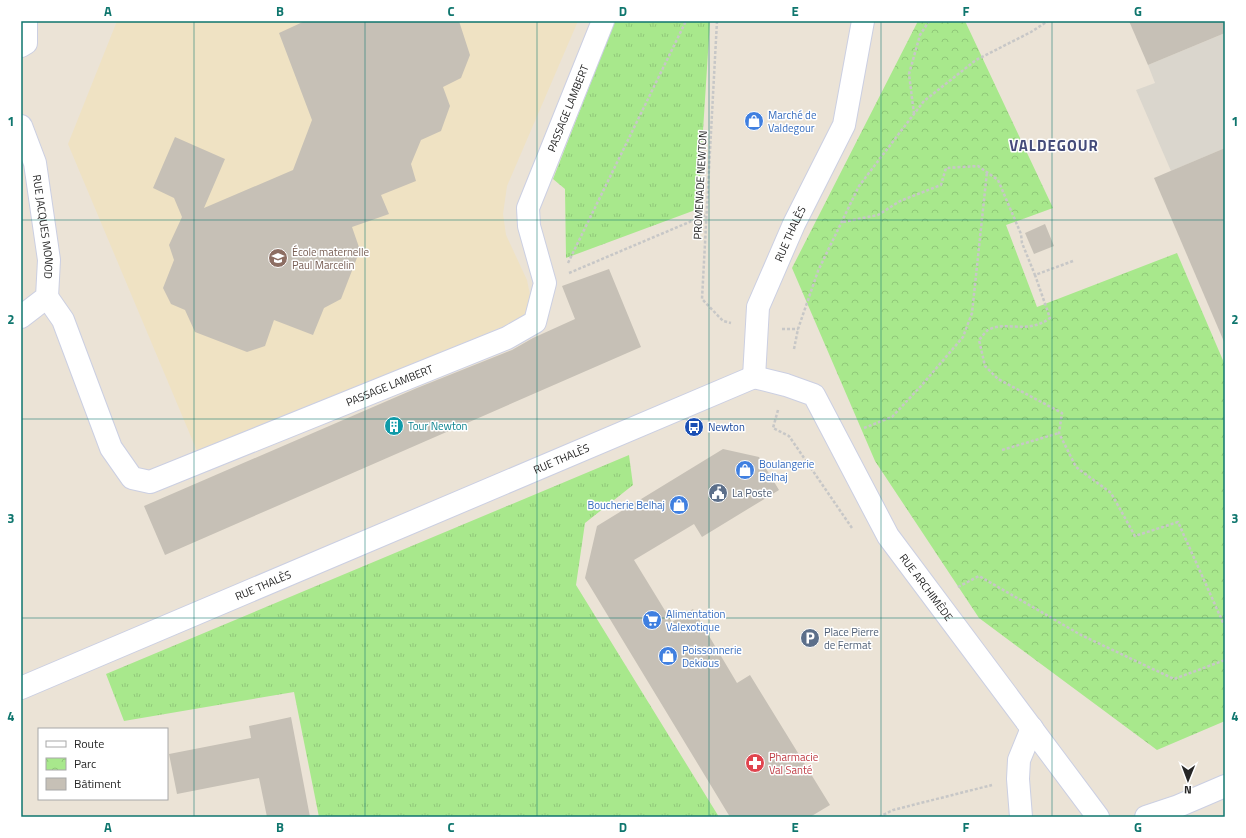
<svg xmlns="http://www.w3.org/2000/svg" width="1246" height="838" font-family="'Titillium Web',sans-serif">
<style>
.education{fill:#efe2c3}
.grass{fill:url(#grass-tufts)}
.park{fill:url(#park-crowns)}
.plaza{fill:#dad6cd}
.building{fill:#c6c0b6}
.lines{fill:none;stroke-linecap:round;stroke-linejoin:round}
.minor-casing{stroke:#cbcfe2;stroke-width:24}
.path{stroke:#c7c7c7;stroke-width:2.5;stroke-dasharray:3 2;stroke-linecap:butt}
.minor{stroke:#fff;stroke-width:22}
.grid{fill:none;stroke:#0f766e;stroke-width:1;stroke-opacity:0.55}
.labels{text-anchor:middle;stroke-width:3;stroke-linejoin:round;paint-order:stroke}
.street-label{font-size:11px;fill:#262626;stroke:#fff}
.shop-label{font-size:11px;fill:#366cbe;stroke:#fff;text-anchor:start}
.education-label{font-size:11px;fill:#785e54;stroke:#fff;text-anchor:start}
.culture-label{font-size:11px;fill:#0d838f;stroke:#fff;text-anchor:start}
.transit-label{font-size:11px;fill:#164399;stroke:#fff;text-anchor:start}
.service-label{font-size:11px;fill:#4e5e75;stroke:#fff;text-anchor:start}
.health-label{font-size:11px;fill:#be3a42;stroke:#fff;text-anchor:start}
.district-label{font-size:15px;font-weight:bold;letter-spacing:1px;fill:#444b7a;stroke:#fff}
.neatline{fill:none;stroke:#0f766e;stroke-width:1.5}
.grid-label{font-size:13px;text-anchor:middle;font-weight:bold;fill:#0f766e}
</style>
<defs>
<pattern id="grass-tufts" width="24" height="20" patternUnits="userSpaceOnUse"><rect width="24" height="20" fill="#a8e88c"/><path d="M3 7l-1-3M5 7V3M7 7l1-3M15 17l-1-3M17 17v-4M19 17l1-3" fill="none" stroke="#90c779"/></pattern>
<pattern id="park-crowns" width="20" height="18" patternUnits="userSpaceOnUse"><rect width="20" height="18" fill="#a8e88c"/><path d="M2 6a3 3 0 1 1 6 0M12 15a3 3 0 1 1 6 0" fill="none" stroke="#90c779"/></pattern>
</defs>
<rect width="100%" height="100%" fill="#ebe3d6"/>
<polygon class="education" points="117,21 578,21 507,186 503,214 506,235 527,280 531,300 523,318 288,417 197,451 68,144"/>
<g class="grass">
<polygon points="615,21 710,21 698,209 566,258 565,189 553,179"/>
<polygon points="629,455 633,485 585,523 576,585 719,817 319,817 294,692 124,721 106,674"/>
</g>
<polygon class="park" points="918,21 965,21 1053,208 1006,225 1037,307 1177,253 1225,365 1225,721 1157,750 979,618 875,461 792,268"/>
<polygon class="plaza" points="1225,33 1225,148 1171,171 1136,90 1155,83 1148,65"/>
<g class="building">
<polygon points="305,21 459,21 470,55 461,78 443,87 450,106 441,131 421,140 411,164 416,181 381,195 389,214 352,227 360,250 341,299 324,308 313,335 274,320 265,346 247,352 195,332 185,310 171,304 163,288 174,260 169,245 182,217 174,198 153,188 175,137 225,159 204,208 293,170 312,120 279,33"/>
<polygon points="1129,21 1225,21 1225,33 1148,65"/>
<polygon points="1225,148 1225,344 1154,178"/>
<polygon points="1045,224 1054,246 1034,254 1025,233"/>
<polygon points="609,269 641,347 165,555 144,506 417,388 512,350 533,338 575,319 562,286"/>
<polygon points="723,449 759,457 779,490 702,537 694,524 634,560 672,622 693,609 737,683 750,675 830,805 810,817 730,817 585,578 597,526"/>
<polygon points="291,717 310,817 267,817 259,778 177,794 169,754 251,738 249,726"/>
</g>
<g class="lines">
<g class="minor-casing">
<g id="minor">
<polyline points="21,46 26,43 26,21"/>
<path id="s1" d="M21,126L35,163L49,260L47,297L21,317"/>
<path id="s2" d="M47,297L63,320L111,448L132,478L150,482L507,338L535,322L545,283L529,226L528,208L603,21"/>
<path id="s3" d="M754,377L786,385L814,395L888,536L1098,817"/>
<path id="s4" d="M754,377L758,307L794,224L844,125L863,21"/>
<path id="s5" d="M21,688L754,377"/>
<polyline points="1021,817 1018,779 1019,760 1032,728"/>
<polyline points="1146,817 1176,807 1225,786"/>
</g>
</g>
<g class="path">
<polyline points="717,21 702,299 723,321 731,323"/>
<polyline points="914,114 909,74 920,35 929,21"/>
<polyline points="843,222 878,215 900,201 941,185 946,168 978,166 998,180 1021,234 1022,243 1035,275"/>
<path d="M1073,261L1035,275L1050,318C1027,335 1006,320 988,330C985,332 982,337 979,340L985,366L998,379L1062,413L1059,433L1076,467L1111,493L1135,536L1178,522L1225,627"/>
<polyline points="568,263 686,21"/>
<polyline points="569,273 706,215"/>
<polyline points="782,329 798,329"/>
<polyline points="794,349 798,329 818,271 859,186 914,114 924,101 976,60 1031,32 1048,21"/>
<polyline points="778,410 773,428 789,436 852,528"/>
<polyline points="864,428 892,417 921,386 963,337 972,313 987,172"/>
<polyline points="1002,450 1059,433"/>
<polyline points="958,587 979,576 1081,635 1174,679 1225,660"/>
<polyline points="879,817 893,810 992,785"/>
</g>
<use href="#minor" class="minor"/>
</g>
<path class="grid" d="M194,21V817M365,21V817M537,21V817M709,21V817M881,21V817M1052,21V817M21,220H1225M21,419H1225M21,618H1225"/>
<defs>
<g id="shop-disc" transform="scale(1)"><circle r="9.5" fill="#3f7fe0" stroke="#fff"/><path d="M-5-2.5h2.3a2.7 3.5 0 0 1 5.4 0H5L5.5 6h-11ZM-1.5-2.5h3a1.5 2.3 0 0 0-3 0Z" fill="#fff"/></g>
<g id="school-disc" transform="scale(1)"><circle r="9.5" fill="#8d6e63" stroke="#fff"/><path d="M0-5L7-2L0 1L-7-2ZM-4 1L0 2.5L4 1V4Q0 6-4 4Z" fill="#fff"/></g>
<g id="building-disc" transform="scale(1)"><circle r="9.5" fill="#0f9aa8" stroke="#fff"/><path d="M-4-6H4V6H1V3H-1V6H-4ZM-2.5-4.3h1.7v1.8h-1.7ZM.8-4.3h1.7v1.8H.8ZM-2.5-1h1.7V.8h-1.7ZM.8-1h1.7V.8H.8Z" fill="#fff"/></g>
<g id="bus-disc" transform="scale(1)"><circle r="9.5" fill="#1a4fb4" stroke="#fff"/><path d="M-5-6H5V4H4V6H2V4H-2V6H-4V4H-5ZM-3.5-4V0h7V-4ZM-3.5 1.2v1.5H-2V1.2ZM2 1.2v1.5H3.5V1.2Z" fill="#fff"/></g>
<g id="civic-disc" transform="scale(1)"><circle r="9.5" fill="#5c6f8a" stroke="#fff"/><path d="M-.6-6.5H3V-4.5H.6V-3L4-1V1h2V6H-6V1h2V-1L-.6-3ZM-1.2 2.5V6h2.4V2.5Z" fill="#fff"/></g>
<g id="supermarket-disc" transform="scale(1)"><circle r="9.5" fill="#3f7fe0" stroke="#fff"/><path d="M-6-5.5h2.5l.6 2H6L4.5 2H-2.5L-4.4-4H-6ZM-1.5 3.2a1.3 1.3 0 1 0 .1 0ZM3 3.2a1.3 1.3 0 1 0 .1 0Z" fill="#fff"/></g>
<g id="parking-disc" transform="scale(1)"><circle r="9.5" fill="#5c6f8a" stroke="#fff"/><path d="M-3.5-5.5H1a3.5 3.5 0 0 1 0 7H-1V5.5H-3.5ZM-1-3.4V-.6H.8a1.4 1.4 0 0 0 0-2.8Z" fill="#fff"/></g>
<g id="pharmacy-disc" transform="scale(1)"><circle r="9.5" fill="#e0444e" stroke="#fff"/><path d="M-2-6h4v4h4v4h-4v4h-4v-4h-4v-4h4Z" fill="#fff"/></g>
</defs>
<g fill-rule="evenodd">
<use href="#shop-disc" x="754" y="121"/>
<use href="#school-disc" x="278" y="258"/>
<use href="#building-disc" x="394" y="426"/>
<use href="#bus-disc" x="694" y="427"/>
<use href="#shop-disc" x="745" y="470"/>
<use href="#civic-disc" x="718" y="493"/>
<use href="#shop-disc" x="679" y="505"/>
<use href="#supermarket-disc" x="652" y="620"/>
<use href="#parking-disc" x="810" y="638"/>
<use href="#shop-disc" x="668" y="656"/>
<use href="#pharmacy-disc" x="755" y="763"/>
</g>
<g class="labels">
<g class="street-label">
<text dy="4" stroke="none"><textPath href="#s2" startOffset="862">PASSAGE LAMBERT</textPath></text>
<text transform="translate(700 185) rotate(-87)" y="4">PROMENADE NEWTON</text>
<text dy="4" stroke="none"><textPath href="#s1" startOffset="104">RUE JACQUES MONOD</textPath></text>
<text dy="4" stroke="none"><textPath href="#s4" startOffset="150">RUE THALÈS</textPath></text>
<text dy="4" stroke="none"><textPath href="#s2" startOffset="478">PASSAGE LAMBERT</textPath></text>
<text dy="4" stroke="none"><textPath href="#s5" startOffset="587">RUE THALÈS</textPath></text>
<text dy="4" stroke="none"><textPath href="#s5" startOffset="263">RUE THALÈS</textPath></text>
<text dy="4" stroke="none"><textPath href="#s3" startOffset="286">RUE ARCHIMÈDE</textPath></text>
</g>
<g class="shop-label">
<text x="768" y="119">Marché de<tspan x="768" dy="13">Valdegour</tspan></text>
<text x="759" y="468">Boulangerie<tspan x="759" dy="13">Belhaj</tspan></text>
<text x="665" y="509" text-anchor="end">Boucherie Belhaj</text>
<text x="666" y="618">Alimentation<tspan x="666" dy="13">Valexotique</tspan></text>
<text x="682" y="654">Poissonnerie<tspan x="682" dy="13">Dekious</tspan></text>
</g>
<g class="education-label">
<text x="292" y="256">École maternelle<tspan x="292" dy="13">Paul Marcelin</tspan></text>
</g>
<g class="culture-label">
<text x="408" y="430">Tour Newton</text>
</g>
<g class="transit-label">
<text x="708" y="431">Newton</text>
</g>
<g class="service-label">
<text x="732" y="497">La Poste</text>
<text x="824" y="636">Place Pierre<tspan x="824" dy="13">de Fermat</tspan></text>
</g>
<g class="health-label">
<text x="769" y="761">Pharmacie<tspan x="769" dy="13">Val Santé</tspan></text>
</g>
<g class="district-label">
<text x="1054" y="151">VALDEGOUR</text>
</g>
</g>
<rect width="1246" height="838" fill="none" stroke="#ffffff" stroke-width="44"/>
<rect x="38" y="728" width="130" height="72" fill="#ffffff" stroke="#a8a8a8"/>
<rect x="46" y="741" width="20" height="6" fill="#ffffff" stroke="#a8a8a8"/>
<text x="74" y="748" font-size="12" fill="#262626">Route</text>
<rect x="46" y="758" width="20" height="12" fill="url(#park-crowns)" stroke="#a8a8a8"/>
<text x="74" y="768" font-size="12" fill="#262626">Parc</text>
<rect x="46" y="778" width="20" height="12" fill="#c6c0b6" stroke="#a8a8a8"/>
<text x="74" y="788" font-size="12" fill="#262626">Bâtiment</text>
<g transform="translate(1188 780) rotate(181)" stroke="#ffffff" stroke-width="3" paint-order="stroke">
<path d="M0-3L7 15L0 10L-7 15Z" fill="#262626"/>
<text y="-6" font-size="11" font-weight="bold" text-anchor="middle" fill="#262626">N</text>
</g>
<rect x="22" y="22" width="1202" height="794" class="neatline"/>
<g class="grid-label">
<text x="108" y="16">A</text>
<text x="280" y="16">B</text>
<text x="451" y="16">C</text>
<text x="623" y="16">D</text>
<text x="795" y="16">E</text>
<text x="966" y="16">F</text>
<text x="1138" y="16">G</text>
<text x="11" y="126">1</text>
<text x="1235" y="126">1</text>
<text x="11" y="324">2</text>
<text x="1235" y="324">2</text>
<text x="11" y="523">3</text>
<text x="1235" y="523">3</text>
<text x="11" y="721">4</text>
<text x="1235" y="721">4</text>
<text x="108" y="832">A</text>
<text x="280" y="832">B</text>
<text x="451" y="832">C</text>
<text x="623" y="832">D</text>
<text x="795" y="832">E</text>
<text x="966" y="832">F</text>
<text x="1138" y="832">G</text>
</g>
</svg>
